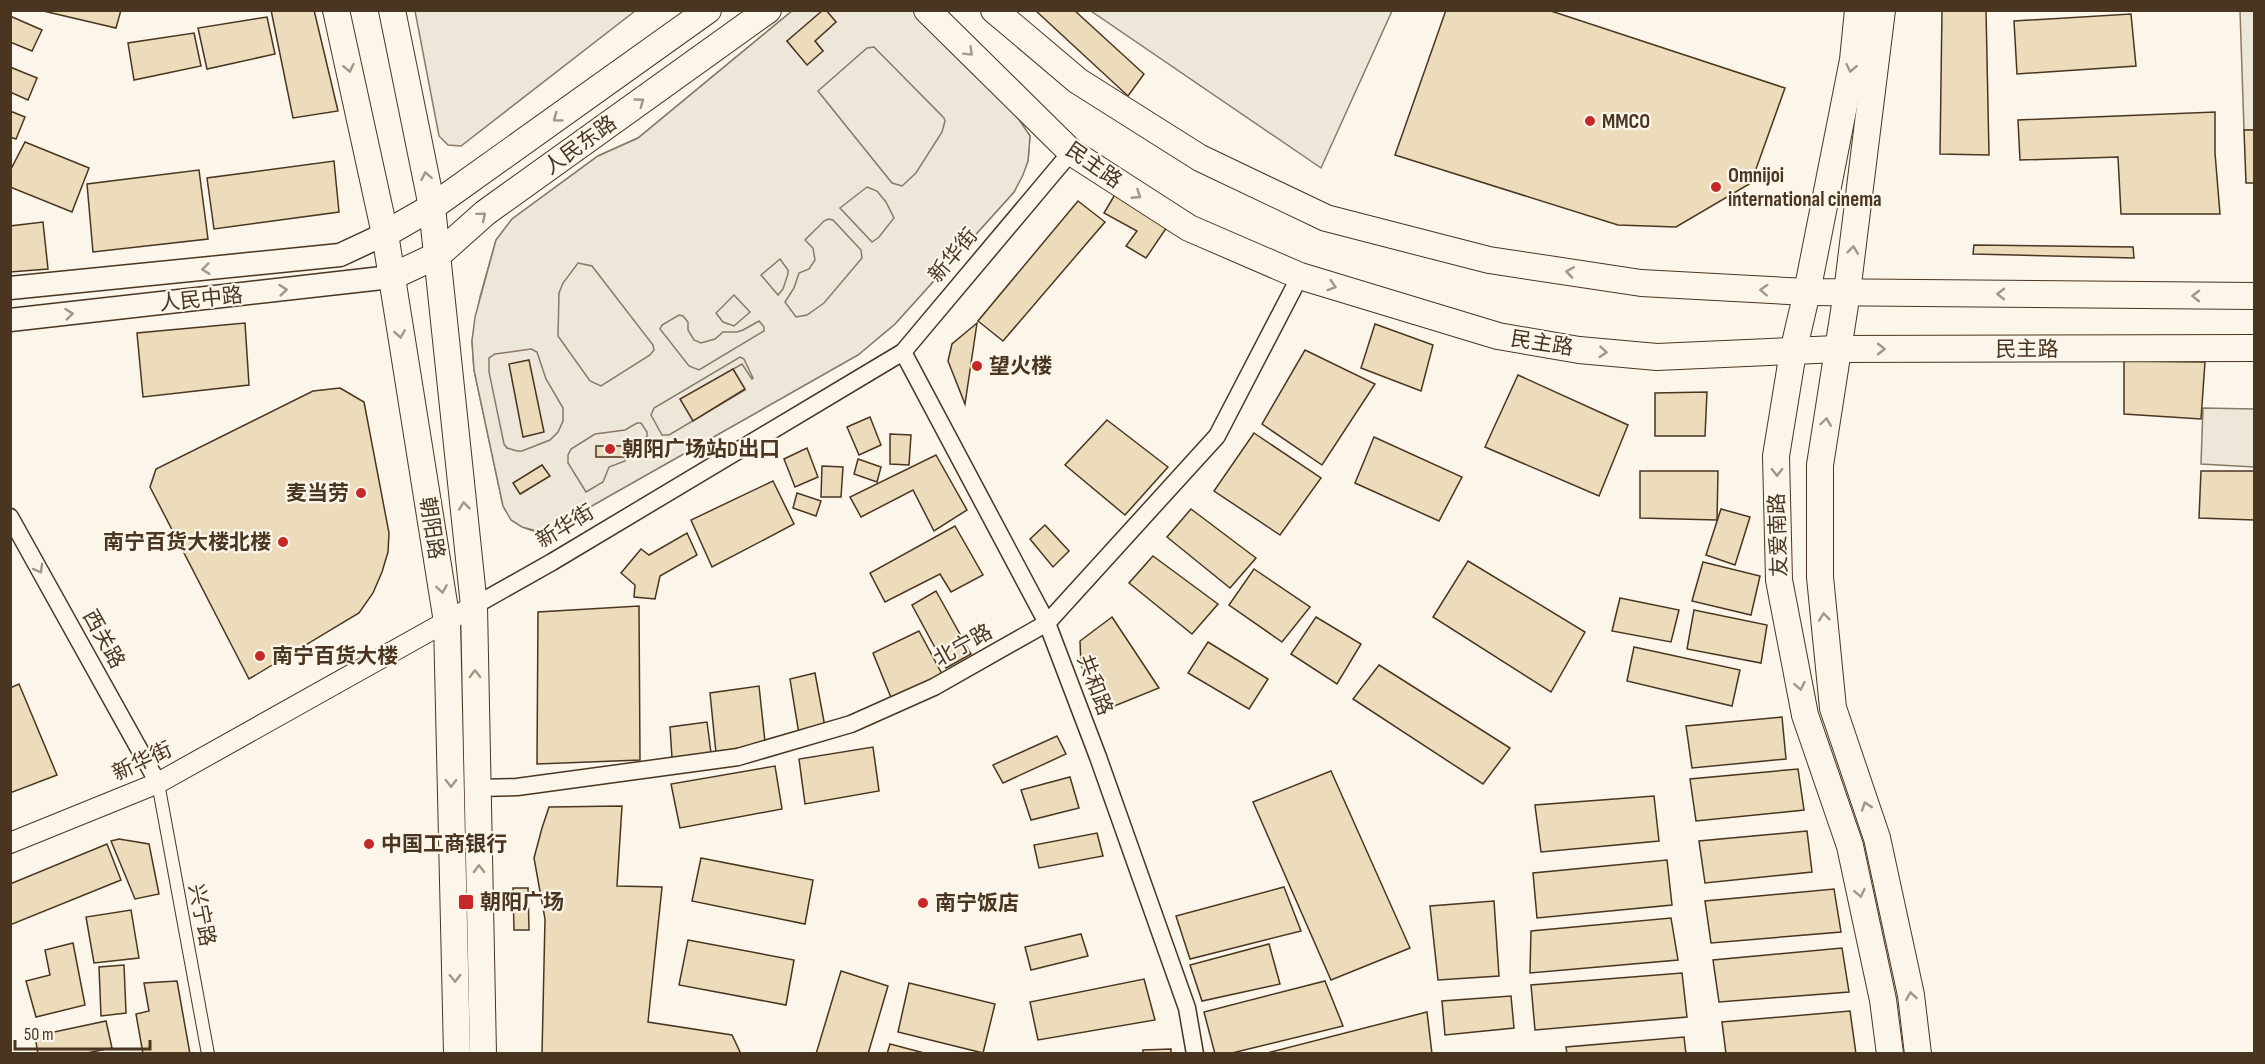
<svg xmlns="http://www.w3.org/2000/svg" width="2265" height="1064" font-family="'Sofia Sans Condensed','Noto Sans SC',sans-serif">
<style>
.green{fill:#ede6d9;stroke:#887966;stroke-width:1.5}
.parking{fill:#ede7d9;stroke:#887966;stroke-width:1.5;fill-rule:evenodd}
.building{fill:#ecdcbc;stroke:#4a3520;stroke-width:1.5}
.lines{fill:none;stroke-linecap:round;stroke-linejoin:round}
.pedestrian-casing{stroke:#4a3520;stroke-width:14}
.minor-casing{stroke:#4a3520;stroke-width:19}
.tertiary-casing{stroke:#4a3520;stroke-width:22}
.secondary-casing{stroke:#4a3520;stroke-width:25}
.primary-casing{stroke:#4a3520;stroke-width:28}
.pedestrian{stroke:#fbf6e9;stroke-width:12}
.minor{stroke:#fbf6e9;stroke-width:16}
.tertiary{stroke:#fbf6e9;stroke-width:20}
.secondary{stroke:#fbf6e9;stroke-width:22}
.primary{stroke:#fbf6e9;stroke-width:26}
.oneway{stroke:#a29684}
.poi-dot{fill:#c62828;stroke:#fbf6e9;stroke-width:2}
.labels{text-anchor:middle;stroke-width:4.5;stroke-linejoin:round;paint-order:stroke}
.poi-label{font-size:21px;font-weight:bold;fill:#4a3520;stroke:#fbf6e9;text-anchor:start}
.street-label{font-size:21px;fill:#4a3520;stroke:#fbf6e9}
</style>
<rect width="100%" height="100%" fill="#fbf6e9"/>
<g class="green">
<polygon points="415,11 415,10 635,11 461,146 448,145 439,136"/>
<path d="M792,11H915L999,90L1030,136L1028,161L1014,192L895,324L858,355L544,533C523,530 513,524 503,506L474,370L472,341L480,297L496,240L512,219L598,156L638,138Z"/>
</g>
<g class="parking">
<path d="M792,11H823L787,41L807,64L823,51L815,41L836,22L826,11H915L999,90L1030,136L1028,161L1023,175L1014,192L895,324L858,355L544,533L522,527L511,520L503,506L474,370L472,341L475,317L496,240L512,219L598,156L638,138ZM874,47L944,118L945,121L942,132L916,173L902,186L892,183L818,91L867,48ZM867,187L877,191L886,202L894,218L879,237L872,242L840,208ZM828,219L833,220L861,250L862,258L824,303L807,315L796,317L785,302L794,288L799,273L809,269L815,260L813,248L805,240L824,221ZM780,259L788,270V274L783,289L778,295L761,275ZM578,263L592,266L653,345L654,350L650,355L601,386L590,381L558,336L559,293L563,283ZM734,295L750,312L734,326L723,322L716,313ZM679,315L683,316L688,322V330L694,340L701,343L715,339L723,332H737L743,330L759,321L764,327V331L699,370L689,366L660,329L662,325ZM531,349L537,352L546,379L563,408V421L558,432L550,440L522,451H517L507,448L504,444L489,372V358L495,354ZM740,357L744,359L753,378L752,379L742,364L733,369L745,390L669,435H662L651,415L654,408ZM637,423H641L647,432V437L631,443L625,461L609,467L603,482L586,492L568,463V455L571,449L595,434L625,430ZM542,465L549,476L521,494L514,483Z"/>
<polygon points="1091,11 1392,11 1321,168"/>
<polygon points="2240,11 2254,11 2254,130 2244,130"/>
<polygon points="2203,408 2254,409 2254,467 2201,464"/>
</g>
<g class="building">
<polygon points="39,10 121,10 116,28"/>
<polygon points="271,10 314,10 338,111 293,118"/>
<polygon points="823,10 826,10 836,22 815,41 823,51 807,65 787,41"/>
<polygon points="1035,10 1074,10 1144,74 1128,96"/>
<polygon points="1446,10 1548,10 1785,88 1751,183 1676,227 1618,225 1395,155"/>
<polygon points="1942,10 1986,10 1989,155 1940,154"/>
<polygon points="2131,14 2136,66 2017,74 2014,21"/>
<polygon points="10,16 42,30 32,51 10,42"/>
<polygon points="267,17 275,54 207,69 198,28"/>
<polygon points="194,33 201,66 134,80 128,43"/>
<polygon points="10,67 37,78 28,100 10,92"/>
<polygon points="10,111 25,117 16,139 10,137"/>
<polygon points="2215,112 2215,153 2220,214 2121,214 2118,157 2020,160 2018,120"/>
<polygon points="2244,130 2254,130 2254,183 2246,183"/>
<polygon points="25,142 89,168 72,212 10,187 10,171"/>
<polygon points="334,161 339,212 214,229 207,178"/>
<polygon points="199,170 208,239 93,252 87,184"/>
<polygon points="1117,191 1169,224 1146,258 1126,246 1137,231 1104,213"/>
<polygon points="1078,201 1105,222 1003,341 978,321"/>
<polygon points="43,222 48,269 10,272 10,226"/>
<polygon points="1974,245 2133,247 2134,258 1973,254"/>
<polygon points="245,323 249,385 143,397 137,333"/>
<polygon points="977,323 965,404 948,361 952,344"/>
<polygon points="1375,324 1433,345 1421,391 1361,368"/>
<polygon points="1305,350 1375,384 1322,465 1262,424"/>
<polygon points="529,360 544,432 523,437 509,364"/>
<polygon points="2124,361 2205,362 2201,419 2124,414"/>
<polygon points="733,369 745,389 693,421 680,399"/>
<polygon points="1518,375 1628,425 1599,496 1485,447"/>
<polygon points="340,388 364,402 389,533 388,552 382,572 373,593 359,613 249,679 150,487 156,469 313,391"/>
<polygon points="1707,392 1705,436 1655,436 1655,393"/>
<polygon points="870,417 881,445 859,455 847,427"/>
<polygon points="1107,420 1168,467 1125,515 1065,465"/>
<polygon points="1254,433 1321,478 1280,535 1214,491"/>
<polygon points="890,434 911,435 909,465 890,464"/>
<polygon points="1374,437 1462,477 1439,521 1355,483"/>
<rect x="596" y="446" width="29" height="11"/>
<polygon points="807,448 818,477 795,487 784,459"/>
<polygon points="936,455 967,510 934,531 913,490 861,517 850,497"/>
<polygon points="858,459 881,467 877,482 854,474"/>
<polygon points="542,465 550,476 520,494 513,483"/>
<polygon points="822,466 843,467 841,497 821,497"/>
<polygon points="1640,471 1718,471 1717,520 1640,518"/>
<polygon points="2201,471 2254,471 2254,520 2199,518"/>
<polygon points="773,481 794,524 712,567 691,520"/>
<polygon points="797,493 821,501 816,516 793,508"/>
<polygon points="1191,509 1256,558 1230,588 1167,537"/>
<polygon points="1721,509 1750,517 1735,565 1706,555"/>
<polygon points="1045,525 1069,551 1053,567 1030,539"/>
<polygon points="955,526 983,575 951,592 940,574 885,602 870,573"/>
<polygon points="687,533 697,555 660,576 655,599 634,597 635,585 621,573 641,549 649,555"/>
<polygon points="1153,556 1218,604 1192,634 1129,583"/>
<polygon points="1468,561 1585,632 1551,692 1433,617"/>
<polygon points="1703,562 1760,576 1751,615 1692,601"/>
<polygon points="1254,569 1310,607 1282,642 1229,605"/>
<polygon points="936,591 971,654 946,668 912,605"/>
<polygon points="1620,598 1679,610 1671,642 1612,631"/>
<polygon points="639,606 640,760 537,764 538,612"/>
<polygon points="1694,610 1767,625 1761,663 1687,649"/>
<polygon points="1112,617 1159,688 1102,711 1081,665 1080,641"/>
<polygon points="1316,617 1361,644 1337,684 1291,654"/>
<polygon points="919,631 942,674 892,700 873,653"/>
<polygon points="1208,642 1268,679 1249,709 1188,673"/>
<polygon points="1634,647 1740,670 1732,706 1627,681"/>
<polygon points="1379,665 1510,748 1483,784 1353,699"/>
<polygon points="815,673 825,727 799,734 790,679"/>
<polygon points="19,684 57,775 10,793 10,688"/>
<polygon points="759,686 765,742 716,753 710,693"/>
<polygon points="1782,717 1786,759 1692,768 1686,726"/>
<polygon points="707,722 711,753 672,758 670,727"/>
<polygon points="1057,736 1066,754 1003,783 993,765"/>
<polygon points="873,747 879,791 805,804 799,759"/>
<polygon points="775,766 782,809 680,828 671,784"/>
<polygon points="1798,769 1804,810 1696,821 1690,779"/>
<polygon points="1331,771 1410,948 1331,980 1253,802"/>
<polygon points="1070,777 1079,808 1031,820 1021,790"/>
<polygon points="1654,796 1659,841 1541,852 1535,805"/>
<polygon points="622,806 617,886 662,887 648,1022 732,1035 741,1054 542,1054 545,919 534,858 542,828 549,807"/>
<polygon points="1807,831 1812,872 1705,883 1699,841"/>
<polygon points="1097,833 1103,856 1039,868 1034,845"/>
<polygon points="119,839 149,844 159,894 135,899 111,841"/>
<polygon points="107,844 121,880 10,925 10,884"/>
<polygon points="701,858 813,880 805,924 692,901"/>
<polygon points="1667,860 1672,905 1537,918 1533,873"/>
<polygon points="1284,887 1301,931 1190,959 1176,916"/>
<polygon points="513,888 528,888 529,930 514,930"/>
<polygon points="1834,889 1841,932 1711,943 1705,901"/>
<polygon points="1494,901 1499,976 1438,980 1430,906"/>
<polygon points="131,910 139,958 94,963 86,917"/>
<polygon points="1671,918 1678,960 1530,973 1531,931"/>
<polygon points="1081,934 1088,956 1031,970 1025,947"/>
<polygon points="688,940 794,960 786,1005 679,985"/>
<polygon points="73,943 85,1005 36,1017 26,981 50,975 45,950"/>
<polygon points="1269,944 1280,984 1202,1001 1190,965"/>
<polygon points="1842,948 1849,992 1719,1002 1713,960"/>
<polygon points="124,965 126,1013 101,1016 99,967"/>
<polygon points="841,971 888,986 868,1054 816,1054"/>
<polygon points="1682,973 1687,1017 1535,1030 1531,985"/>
<polygon points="1144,979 1155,1020 1038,1040 1030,1002"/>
<polygon points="177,981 190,1054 143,1054 136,1014 149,1011 144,983"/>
<polygon points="1325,981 1343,1026 1228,1054 1215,1054 1204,1012"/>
<polygon points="909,983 995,1004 983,1053 898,1032"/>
<polygon points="1511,996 1514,1028 1445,1035 1442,1001"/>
<polygon points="1850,1011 1856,1054 1726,1054 1722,1022"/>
<polygon points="1427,1012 1432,1054 1263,1054"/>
<polygon points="106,1021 112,1048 82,1054 38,1054 35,1036"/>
<polygon points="1684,1037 1686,1054 1567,1054 1566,1047"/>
<polygon points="890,1044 928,1054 887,1054"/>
<polygon points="1171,1049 1171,1054 1143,1054 1143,1050"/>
</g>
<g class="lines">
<g class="pedestrian-casing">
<polyline id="pedestrian" points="158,783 208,1054"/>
</g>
<g class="minor-casing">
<g id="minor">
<polyline points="903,352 1047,623 1098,757 1187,1008 1195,1054"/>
<polyline points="10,517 158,783"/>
<polyline points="474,606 552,562 903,352 1071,152"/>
<polyline points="478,788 517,787 738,757 851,724 934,687 1047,623 1217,436 1300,276"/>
</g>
</g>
<g class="tertiary-casing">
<polyline id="tertiary" points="10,843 158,783 474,606"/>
</g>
<g class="secondary-casing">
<g id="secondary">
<polyline points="10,288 340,255 385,234"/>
<polyline points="10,320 391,277"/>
</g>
</g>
<g class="primary-casing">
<g id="primary">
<polyline points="336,10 385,234 447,622 457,1054"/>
<polyline points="392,10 432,207 474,606 483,1054"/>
<polyline points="927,10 1071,152 1189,228 1300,276 1498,336 1579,350 1657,357 1837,349 2254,348"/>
<polyline points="994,10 1078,81 1200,158 1326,218 1489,260 1641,283 1807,292 2254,296"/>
<polyline points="1858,10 1853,60 1807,292 1793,352 1776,456 1779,580 1805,715 1850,846 1883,1000 1890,1054"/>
<polyline points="1882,10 1847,292 1820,465 1820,577 1833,708 1877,838 1911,995 1918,1054"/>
<polyline points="385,234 432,207 708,10"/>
<polyline points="391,277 438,255 485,213 768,10"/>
</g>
</g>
<use href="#pedestrian" class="pedestrian"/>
<use href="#minor" class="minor"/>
<use href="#tertiary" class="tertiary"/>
<use href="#secondary" class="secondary"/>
<use href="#primary" class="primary"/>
</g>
<defs><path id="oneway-chevron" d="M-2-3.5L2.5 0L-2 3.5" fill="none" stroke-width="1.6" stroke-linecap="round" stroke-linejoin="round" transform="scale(1.5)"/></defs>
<g class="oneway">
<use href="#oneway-chevron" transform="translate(969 52) rotate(45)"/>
<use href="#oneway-chevron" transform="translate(349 68) rotate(78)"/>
<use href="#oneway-chevron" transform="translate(1851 68) rotate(101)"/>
<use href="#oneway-chevron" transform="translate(640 102) rotate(-36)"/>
<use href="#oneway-chevron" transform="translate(557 118) rotate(144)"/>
<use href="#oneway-chevron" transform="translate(426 176) rotate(-101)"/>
<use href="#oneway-chevron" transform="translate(1137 195) rotate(33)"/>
<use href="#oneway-chevron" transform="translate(482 216) rotate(-40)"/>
<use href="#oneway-chevron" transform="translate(1853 250) rotate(-83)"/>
<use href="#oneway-chevron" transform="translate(206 269) rotate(174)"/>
<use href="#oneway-chevron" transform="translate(1570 272) rotate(-171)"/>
<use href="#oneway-chevron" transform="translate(1332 286) rotate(17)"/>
<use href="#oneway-chevron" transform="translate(283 290) rotate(-6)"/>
<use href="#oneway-chevron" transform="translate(1764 290) rotate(-177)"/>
<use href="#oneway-chevron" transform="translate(2001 294) rotate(-179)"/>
<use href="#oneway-chevron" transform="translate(2196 296) rotate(-179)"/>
<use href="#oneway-chevron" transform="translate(69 314) rotate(-6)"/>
<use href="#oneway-chevron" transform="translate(400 334) rotate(81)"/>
<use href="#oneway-chevron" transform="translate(1881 349)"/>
<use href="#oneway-chevron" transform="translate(1603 352) rotate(5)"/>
<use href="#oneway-chevron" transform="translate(1826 422) rotate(-82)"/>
<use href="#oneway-chevron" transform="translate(1777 472) rotate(89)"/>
<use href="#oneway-chevron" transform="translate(464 506) rotate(-96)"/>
<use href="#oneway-chevron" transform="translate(39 569) rotate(61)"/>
<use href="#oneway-chevron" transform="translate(442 589) rotate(81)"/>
<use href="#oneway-chevron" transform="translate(1824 617) rotate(-96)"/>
<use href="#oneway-chevron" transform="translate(475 674) rotate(-91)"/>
<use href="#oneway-chevron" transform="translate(1800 686) rotate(79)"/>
<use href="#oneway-chevron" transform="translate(451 783) rotate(89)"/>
<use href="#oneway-chevron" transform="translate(1866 806) rotate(-109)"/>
<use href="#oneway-chevron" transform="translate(479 869) rotate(-91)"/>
<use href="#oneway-chevron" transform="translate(1860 893) rotate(78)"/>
<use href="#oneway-chevron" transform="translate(455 978) rotate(89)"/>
<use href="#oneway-chevron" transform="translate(1911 996) rotate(-99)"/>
</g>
<g class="poi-dot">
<circle cx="1590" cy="121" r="6"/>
<circle cx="1716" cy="187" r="6"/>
<circle cx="977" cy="366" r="6"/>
<circle cx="610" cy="449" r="6"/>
<circle cx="361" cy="493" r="6"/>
<circle cx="283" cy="542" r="6"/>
<circle cx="260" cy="656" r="6"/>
<circle cx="369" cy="844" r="6"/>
<rect x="458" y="894" width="16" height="16" rx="3"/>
<circle cx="923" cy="903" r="6"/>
</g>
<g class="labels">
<g class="poi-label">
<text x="1602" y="128">MMCO</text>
<text x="1728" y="182">Omnijoi<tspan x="1728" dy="24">international cinema</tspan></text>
<text x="989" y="373">望火楼</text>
<text x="622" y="456">朝阳广场站D出口</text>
<text x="349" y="500" text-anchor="end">麦当劳</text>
<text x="271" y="549" text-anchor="end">南宁百货大楼北楼</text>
<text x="272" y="663">南宁百货大楼</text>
<text x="381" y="851">中国工商银行</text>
<text x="480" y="909">朝阳广场</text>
<text x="935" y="910">南宁饭店</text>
</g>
<g class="street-label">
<text transform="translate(580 145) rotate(-36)" y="7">人民东路</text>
<text transform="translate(1094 165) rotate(35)" y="7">民主路</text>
<text transform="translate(953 255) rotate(-50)" y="7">新华街</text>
<text transform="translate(201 299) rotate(-6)" y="7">人民中路</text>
<text transform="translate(1542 343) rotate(9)" y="7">民主路</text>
<text x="2027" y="356">民主路</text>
<text transform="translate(565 526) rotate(-31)" y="7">新华街</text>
<text transform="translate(432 528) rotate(81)" y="7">朝阳路</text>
<text transform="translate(1778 535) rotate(-92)" y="7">友爱南路</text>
<text transform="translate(104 639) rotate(61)" y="7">西关路</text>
<text transform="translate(963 645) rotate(-29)" y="7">北宁路</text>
<text transform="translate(1095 685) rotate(69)" y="7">共和路</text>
<text transform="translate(142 761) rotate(-25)" y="7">新华街</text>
<text transform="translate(202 915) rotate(79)" y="7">兴宁路</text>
</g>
</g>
<rect width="2265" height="1064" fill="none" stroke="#4a3520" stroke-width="24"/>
<path d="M15 1040v9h135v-9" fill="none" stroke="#4a3520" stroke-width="3"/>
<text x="24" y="1040" font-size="18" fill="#4a3520" stroke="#fbf6e9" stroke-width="4.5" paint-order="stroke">50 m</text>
</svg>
